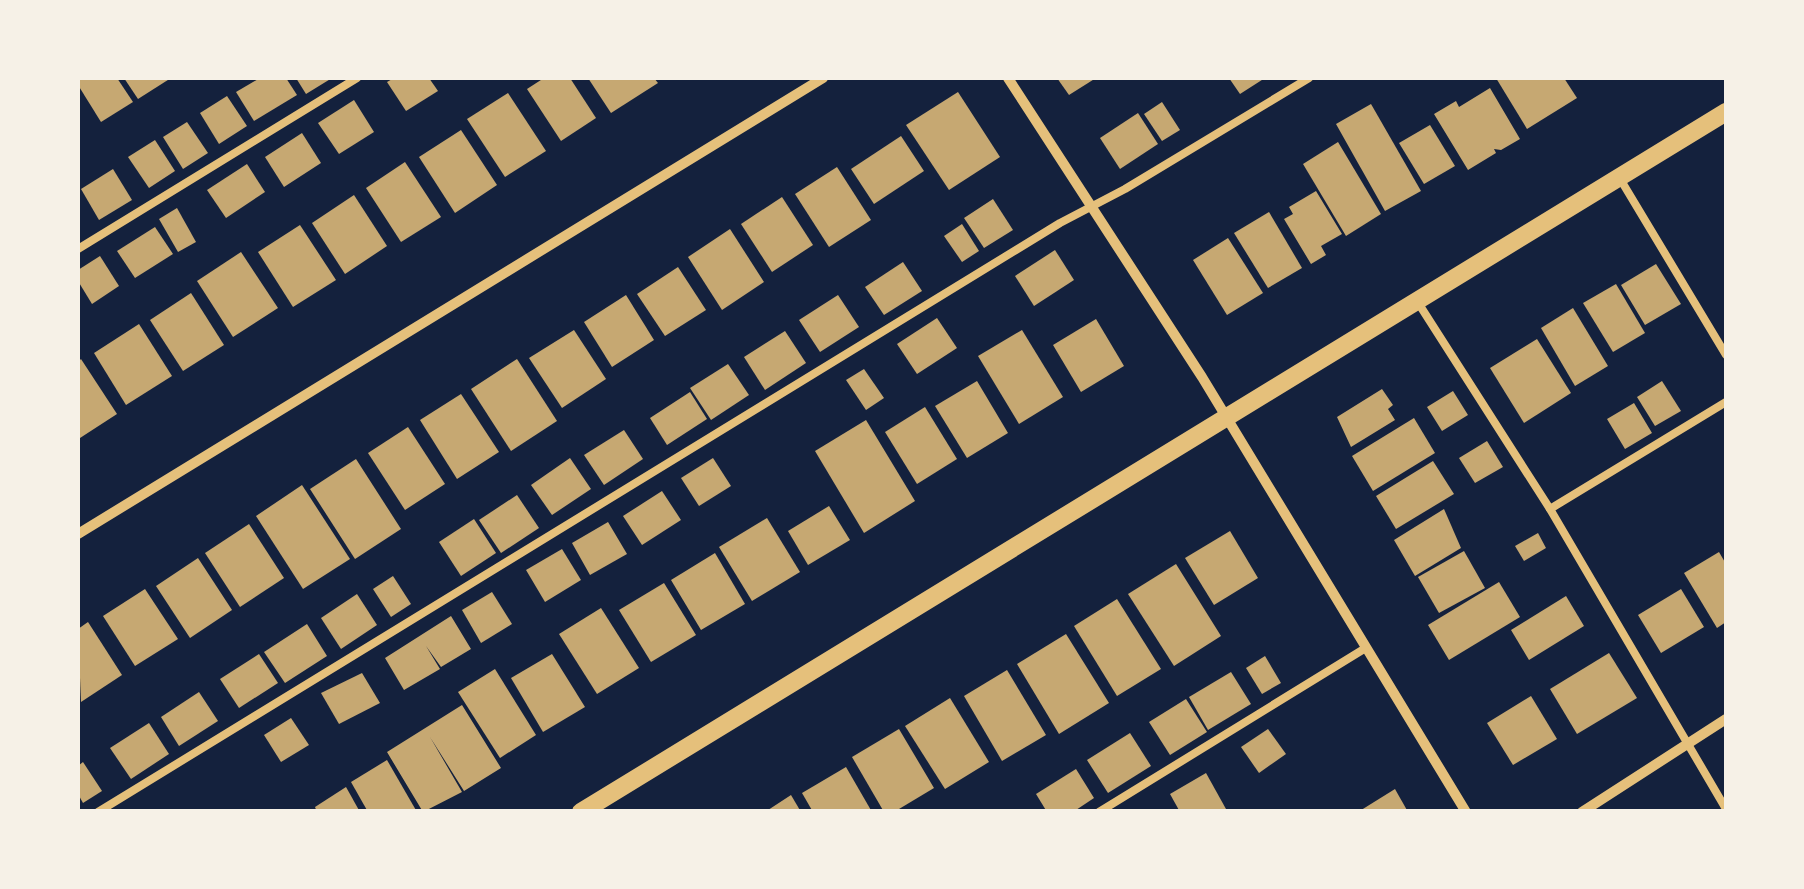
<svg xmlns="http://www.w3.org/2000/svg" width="1804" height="889" font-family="'Space Grotesk',sans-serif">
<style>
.building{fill:#c6a872}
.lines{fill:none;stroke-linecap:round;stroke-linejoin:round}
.service{stroke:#e5c07b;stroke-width:8}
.minor{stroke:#e5c07b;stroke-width:10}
.tertiary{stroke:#e5c07b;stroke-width:18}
</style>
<rect width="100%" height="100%" fill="#14213d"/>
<g class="building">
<polygon points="78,78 117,78 133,102 101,122 78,85"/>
<polygon points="124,78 171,78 138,99"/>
<polygon points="260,78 286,78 297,95 254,121 236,92"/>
<polygon points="296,78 332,78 306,94"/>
<polygon points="394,78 429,78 438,91 406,111 387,82"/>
<polygon points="544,78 570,78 596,118 561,141 527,89"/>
<polygon points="588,78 654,78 658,83 611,113"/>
<polygon points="1057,78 1096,78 1069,95"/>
<polygon points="1229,78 1265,78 1240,94"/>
<polygon points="1496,78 1564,78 1577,98 1527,129"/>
<polygon points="1490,88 1520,139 1501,150 1494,149 1496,153 1468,170 1434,114 1456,101 1459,107"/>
<polygon points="958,92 1000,157 949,190 906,125"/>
<polygon points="508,93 546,151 505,177 467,119"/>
<polygon points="227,96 247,126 219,144 200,113"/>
<polygon points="354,100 374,132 339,154 318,123"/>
<polygon points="1162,102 1180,130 1162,141 1144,114"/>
<polygon points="1371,104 1421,191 1385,211 1336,124"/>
<polygon points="1138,113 1158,144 1120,169 1100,138"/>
<polygon points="187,122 208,153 183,169 163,137"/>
<polygon points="1430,125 1455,166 1424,184 1399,143"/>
<polygon points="461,130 497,185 455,213 419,157"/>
<polygon points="302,133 321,163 284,187 265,157"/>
<polygon points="901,136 924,171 874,204 851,169"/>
<polygon points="155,140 175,171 149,188 128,157"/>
<polygon points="1338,142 1381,214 1346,236 1303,164"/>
<polygon points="405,162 441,217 401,242 366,188"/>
<polygon points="247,164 265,192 226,218 207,190"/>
<polygon points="837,167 871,220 829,247 795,194"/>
<polygon points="113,169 132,200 99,220 81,189"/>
<polygon points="1316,191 1342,234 1321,246 1326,255 1311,264 1284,219 1293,214 1289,207"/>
<polygon points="354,195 387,246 345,274 312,223"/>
<polygon points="782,197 813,245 772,272 741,224"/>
<polygon points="993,199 1013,230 984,248 964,218"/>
<polygon points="177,208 196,242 178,252 159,219"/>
<polygon points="1269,212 1302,268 1268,288 1234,233"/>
<polygon points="962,224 979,251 962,262 944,236"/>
<polygon points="300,225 336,280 293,307 258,252"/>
<polygon points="155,227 173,254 135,278 117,251"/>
<polygon points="730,229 764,282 722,310 688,257"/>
<polygon points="1228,238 1263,293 1227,315 1193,260"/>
<polygon points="1055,250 1074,280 1034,306 1015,276"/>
<polygon points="241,252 278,308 233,337 197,281"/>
<polygon points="100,256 119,286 92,304 78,281 78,270"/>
<polygon points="903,262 922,291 884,315 865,287"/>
<polygon points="1656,264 1681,304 1645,325 1621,285"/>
<polygon points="678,267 706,310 665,336 637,294"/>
<polygon points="1616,284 1645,333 1613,352 1583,303"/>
<polygon points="191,293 224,345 183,371 150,320"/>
<polygon points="626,295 654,340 612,367 584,322"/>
<polygon points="838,295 859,327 820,352 799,320"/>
<polygon points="1573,308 1608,366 1575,386 1541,328"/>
<polygon points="937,318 957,348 917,374 897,344"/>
<polygon points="1096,319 1124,366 1081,392 1053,345"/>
<polygon points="139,324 172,376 126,405 94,353"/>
<polygon points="574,330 606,379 562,408 529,358"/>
<polygon points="1022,330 1063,397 1019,424 978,356"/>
<polygon points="785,331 806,363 765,390 744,357"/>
<polygon points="1537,339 1571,393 1524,423 1490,368"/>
<polygon points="81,359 117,414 80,438 78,362"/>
<polygon points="517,359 557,421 511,451 471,389"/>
<polygon points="728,364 749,395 711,420 690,388"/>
<polygon points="864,369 884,398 866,410 846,380"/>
<polygon points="977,381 1008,433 967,458 935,406"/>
<polygon points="1662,381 1681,411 1655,426 1637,397"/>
<polygon points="1382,389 1393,405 1388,409 1395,420 1351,447 1337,417"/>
<polygon points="1453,391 1468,415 1442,431 1427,407"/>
<polygon points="690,392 707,419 667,445 650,418"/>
<polygon points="461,394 499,452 457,479 420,420"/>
<polygon points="1634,403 1652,433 1625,449 1607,419"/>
<polygon points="925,407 957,459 917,484 885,432"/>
<polygon points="1414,418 1435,453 1373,491 1352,456"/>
<polygon points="866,420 915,501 864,533 815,451"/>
<polygon points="408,427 445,484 405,510 368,453"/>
<polygon points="624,430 643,459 604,485 584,455"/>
<polygon points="1487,441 1503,467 1475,483 1459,458"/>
<polygon points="570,458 591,489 552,515 531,485"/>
<polygon points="713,458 731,486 699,506 681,478"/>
<polygon points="356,459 401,529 355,559 310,489"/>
<polygon points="1433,461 1454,494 1396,529 1376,496"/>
<polygon points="302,485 350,559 303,589 256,516"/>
<polygon points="662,491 681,520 642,545 623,516"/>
<polygon points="517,495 539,528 501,553 479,520"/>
<polygon points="829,506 850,540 808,565 788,531"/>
<polygon points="1444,509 1461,548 1415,576 1394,540"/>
<polygon points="767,518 800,572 752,601 719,547"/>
<polygon points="474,519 496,553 461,576 439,542"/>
<polygon points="608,522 627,554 590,575 572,543"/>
<polygon points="249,524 284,578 240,607 205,553"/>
<polygon points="1230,531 1258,578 1214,605 1185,558"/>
<polygon points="1538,533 1546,548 1524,561 1515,546"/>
<polygon points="562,549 581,580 545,602 526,570"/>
<polygon points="1464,551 1485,588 1439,613 1418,577"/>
<polygon points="1719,552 1726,564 1726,622 1717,628 1684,573"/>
<polygon points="715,553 745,604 701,630 671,580"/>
<polygon points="198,558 232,610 190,638 156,586"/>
<polygon points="1176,564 1221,636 1174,666 1128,594"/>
<polygon points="393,576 411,604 391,617 373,589"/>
<polygon points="1499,582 1520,617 1449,660 1428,625"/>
<polygon points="664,583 696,635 651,662 619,610"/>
<polygon points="145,589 178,639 135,666 103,616"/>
<polygon points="1681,589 1704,627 1661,653 1638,615"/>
<polygon points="492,592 512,624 481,643 462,610"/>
<polygon points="357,594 377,625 341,649 321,618"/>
<polygon points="1566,596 1584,626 1529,660 1511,630"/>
<polygon points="1117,599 1161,669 1117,696 1074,626"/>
<polygon points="601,608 639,668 597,694 559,634"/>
<polygon points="451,616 471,649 441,667 426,646 440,669 404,690 385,658"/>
<polygon points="88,622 122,675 81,702 78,629"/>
<polygon points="307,624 327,656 285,683 264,652"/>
<polygon points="1066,634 1109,703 1059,734 1017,664"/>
<polygon points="1609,653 1637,698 1577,734 1550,689"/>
<polygon points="259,654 278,683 239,708 220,679"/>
<polygon points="552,654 585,707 543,732 511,678"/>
<polygon points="1265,656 1281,683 1262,694 1246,668"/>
<polygon points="495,669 536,735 500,758 458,692"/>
<polygon points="1007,670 1046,735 1002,761 964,696"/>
<polygon points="1231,672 1251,704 1208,730 1189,697"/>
<polygon points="362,673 380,703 339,724 321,693"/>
<polygon points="199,692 218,721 179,746 161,717"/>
<polygon points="1531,696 1557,739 1513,765 1487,723"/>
<polygon points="950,698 989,762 945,789 905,726"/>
<polygon points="1186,699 1207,732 1170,755 1149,722"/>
<polygon points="462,705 501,768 464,791 430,737 462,792 423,812 387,752"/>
<polygon points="291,718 309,745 281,762 264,735"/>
<polygon points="149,723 169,754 131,779 110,748"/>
<polygon points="899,729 934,788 894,812 884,812 852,757"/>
<polygon points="1268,729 1286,754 1259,773 1241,747"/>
<polygon points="1130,733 1151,766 1108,793 1087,760"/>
<polygon points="387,760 417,812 368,812 351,782"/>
<polygon points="83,762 102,791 83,803 78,794 78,766"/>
<polygon points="846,767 872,812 813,812 802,793"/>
<polygon points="1076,769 1094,798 1073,812 1047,812 1036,794"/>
<polygon points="1206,773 1226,809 1180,812 1170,794"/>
<polygon points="346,787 360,812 317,812 315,807"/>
<polygon points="1395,789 1408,812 1358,812"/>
<polygon points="791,795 801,812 765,812"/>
</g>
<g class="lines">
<g class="service">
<polyline points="1619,177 1726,355"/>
<polyline points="78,249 357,78"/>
<polyline points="1417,301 1550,509 1726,809"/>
<polyline points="1550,509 1726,402"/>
<polyline points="98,812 1060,223 1125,189 1309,78"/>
<polyline points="1099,812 1364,649"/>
</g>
<g class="minor">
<polyline points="1008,78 1202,377 1466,812"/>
<polyline points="78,534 823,78"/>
<polyline points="1582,812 1726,719"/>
</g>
<polyline class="tertiary" points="581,812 1726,112"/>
</g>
<rect width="1804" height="889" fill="none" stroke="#f6f1e7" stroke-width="160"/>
</svg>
